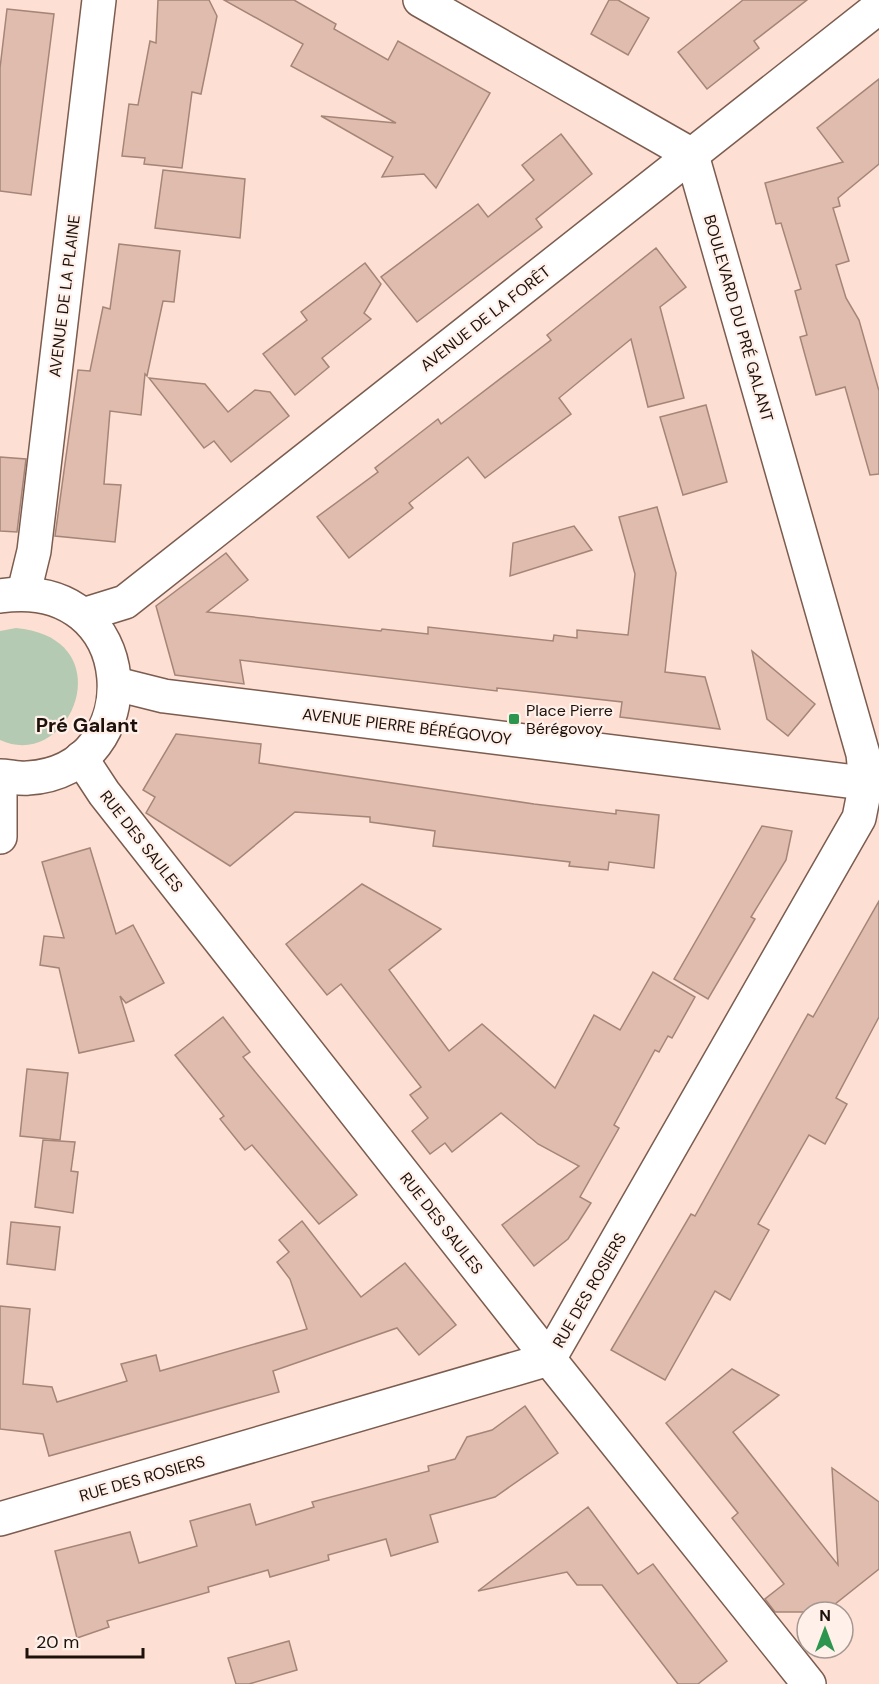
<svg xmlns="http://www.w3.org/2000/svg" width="879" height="1684" font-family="'DM Sans',sans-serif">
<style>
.green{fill:#b4cab2}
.building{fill:#dfbcae;stroke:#a58577;stroke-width:1.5}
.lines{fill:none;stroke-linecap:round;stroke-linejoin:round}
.minor-casing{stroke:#7b5c4f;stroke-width:36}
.tertiary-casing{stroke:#7b5c4f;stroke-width:36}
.minor{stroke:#fff;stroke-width:33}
.tertiary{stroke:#fff;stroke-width:33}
.poi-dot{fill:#2d964e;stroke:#fff0ea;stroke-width:2}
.labels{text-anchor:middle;stroke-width:4.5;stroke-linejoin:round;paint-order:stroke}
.street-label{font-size:16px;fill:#1d110c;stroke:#fff0ea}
.poi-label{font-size:16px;fill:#1d110c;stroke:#fff0ea;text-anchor:start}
.quarter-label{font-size:20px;font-weight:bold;fill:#1d110c;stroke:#fff0ea}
</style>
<rect width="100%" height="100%" fill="#fde0d3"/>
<path class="green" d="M16,628C125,638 71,773 0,740V631Z"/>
<g class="building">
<polygon points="158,0 209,0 217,16 201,94 192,92 182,168 144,164 145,158 122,156 129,104 138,105 150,41 156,43"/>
<polygon points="224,0 294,0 336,24 334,29 388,60 398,41 490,93 436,188 424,174 382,177 393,157 321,116 396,123 291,66 303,44"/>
<polygon points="609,0 618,0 649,18 628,55 591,34"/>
<polygon points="743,0 807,0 754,41 759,48 707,89 678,52"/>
<polygon points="7,9 54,14 31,195 0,191 0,68"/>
<polygon points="879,79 879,164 838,198 840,206 833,208 849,261 836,265 846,298 859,320 879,391 879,474 870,475 845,387 816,395 800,337 807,335 795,291 801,289 781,223 776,224 765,183 843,162 817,128"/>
<polygon points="561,134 592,174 536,219 542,227 417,322 381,277 478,204 488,217 534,180 522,165"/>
<polygon points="163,170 245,179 240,238 155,228"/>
<polygon points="119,244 180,251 174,302 163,301 147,376 145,374 141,415 110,411 104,484 121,485 115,542 55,536 78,370 90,371 103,307 110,309"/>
<polygon points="656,248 686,287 660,307 684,398 648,407 631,339 559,398 571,414 485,478 468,457 409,503 413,508 349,558 317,517 378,472 375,468 438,419 441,424 551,340 547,335"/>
<polygon points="365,263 381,284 364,313 371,319 322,358 329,367 295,395 263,354 307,320 301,312"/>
<polygon points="149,378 205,384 228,412 255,390 270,392 289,416 231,462 214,441 204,448"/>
<polygon points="706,405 727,482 683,495 660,417"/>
<polygon points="0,457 26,459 17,532 0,531"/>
<polygon points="657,507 676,573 665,672 705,677 720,729 620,717 622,702 497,688 497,691 240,660 244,684 175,675 156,606 226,553 248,580 207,612 381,631 382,629 428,634 428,627 553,641 554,635 577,638 577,630 628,635 635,574 619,517"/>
<polygon points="574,526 592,550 510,576 513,543"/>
<polygon points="752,651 815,704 788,736 767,719"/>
<polygon points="176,734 261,744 259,763 534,804 616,814 616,810 659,815 654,868 609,862 608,870 569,866 570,862 433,846 435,831 370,822 370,817 295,812 230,866 146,813 155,797 143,790"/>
<polygon points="762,826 792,831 786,860 751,917 755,919 708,999 674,979"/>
<polygon points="90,848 116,934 133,925 164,983 126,1003 120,996 134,1041 79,1053 59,968 40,965 44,936 64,938 42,862"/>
<polygon points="362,884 441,929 389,970 449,1051 482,1024 555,1088 594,1015 620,1030 653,972 695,997 672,1038 668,1036 659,1052 655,1050 614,1125 619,1128 580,1197 591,1203 568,1239 534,1266 502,1225 579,1166 538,1144 501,1113 452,1152 445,1143 430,1154 412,1131 428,1118 410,1095 421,1087 341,984 327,995 286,944"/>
<polygon points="879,901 879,1017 836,1098 847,1104 825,1144 809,1135 758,1224 769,1230 730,1300 715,1291 665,1380 611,1350 691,1214 695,1216 808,1014 813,1017"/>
<polygon points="223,1017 250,1052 243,1057 357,1195 319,1224 252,1145 245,1150 220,1119 224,1116 175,1055"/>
<polygon points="27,1069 68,1073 60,1140 20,1136"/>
<polygon points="43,1140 75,1142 71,1171 78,1172 73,1213 35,1207"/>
<polygon points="302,1221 361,1297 405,1263 456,1325 419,1355 397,1328 273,1371 279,1392 49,1456 43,1434 0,1429 0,1306 30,1309 23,1384 52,1387 57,1402 127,1381 121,1364 156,1355 160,1371 307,1329 290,1279 277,1262 289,1252 279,1240"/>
<polygon points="11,1222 60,1227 55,1270 7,1264"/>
<polygon points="732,1369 779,1395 733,1432 838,1565 832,1468 879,1502 879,1569 825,1612 775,1612 765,1599 784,1584 732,1518 738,1513 666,1423"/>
<polygon points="525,1406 558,1453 495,1497 430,1515 438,1542 391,1556 386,1539 328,1555 329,1560 270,1577 268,1570 208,1587 209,1592 107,1621 109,1627 77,1638 55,1551 130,1532 139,1563 197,1546 190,1521 250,1504 256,1525 314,1507 312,1502 429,1471 428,1466 455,1459 467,1437 492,1430"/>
<polygon points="588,1507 638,1574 653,1564 727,1661 698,1684 678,1684 602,1585 577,1585 567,1572 478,1591"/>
<polygon points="289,1641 297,1670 249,1684 236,1684 228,1658"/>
</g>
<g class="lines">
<g class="minor-casing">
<g id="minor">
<polyline points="24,592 34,551 99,0"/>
<polyline points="83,615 125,602 879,7"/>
<polyline points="81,758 104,793 549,1359 809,1684"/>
<polyline points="0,786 0,837"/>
<polyline points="0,1519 549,1359 859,818 866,783 863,754 692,155 420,0"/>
</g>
</g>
<g class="tertiary-casing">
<g id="tertiary">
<path d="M0,596C143,575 151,771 28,778C19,779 9,776 0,776"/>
<polyline points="116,684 164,696 879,785"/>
</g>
</g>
<use href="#minor" class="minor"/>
<use href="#tertiary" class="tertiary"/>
</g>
<rect class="poi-dot" x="508" y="713" width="12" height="12" rx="3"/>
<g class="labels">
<g class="street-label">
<text transform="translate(64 296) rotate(-83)" y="6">AVENUE DE LA PLAINE</text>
<text transform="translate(485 318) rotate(-38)" y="6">AVENUE DE LA FORÊT</text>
<text transform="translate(739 318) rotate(74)" y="6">BOULEVARD DU PRÉ GALANT</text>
<text transform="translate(407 726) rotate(7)" y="6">AVENUE PIERRE BÉRÉGOVOY</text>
<text transform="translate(142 841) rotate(52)" y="6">RUE DES SAULES</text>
<text transform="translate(442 1223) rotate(52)" y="6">RUE DES SAULES</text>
<text transform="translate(589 1290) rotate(-60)" y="6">RUE DES ROSIERS</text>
<text transform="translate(142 1478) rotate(-16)" y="6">RUE DES ROSIERS</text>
</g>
<g class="poi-label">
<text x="526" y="716">Place Pierre<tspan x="526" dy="18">Bérégovoy</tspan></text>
</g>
<g class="quarter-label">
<text x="87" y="732">Pré Galant</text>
</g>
</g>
<g transform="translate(825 1630)"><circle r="28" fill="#fff0ea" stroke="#a59791" stroke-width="1.5"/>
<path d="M0-4.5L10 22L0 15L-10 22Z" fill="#2d964e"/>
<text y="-9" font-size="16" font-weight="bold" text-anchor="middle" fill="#1d110c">N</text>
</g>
<path d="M27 1648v9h116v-9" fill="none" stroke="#1d110c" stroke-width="3"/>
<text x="36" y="1648" font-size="18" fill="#1d110c" stroke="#fff0ea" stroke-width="4.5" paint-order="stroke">20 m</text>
</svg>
